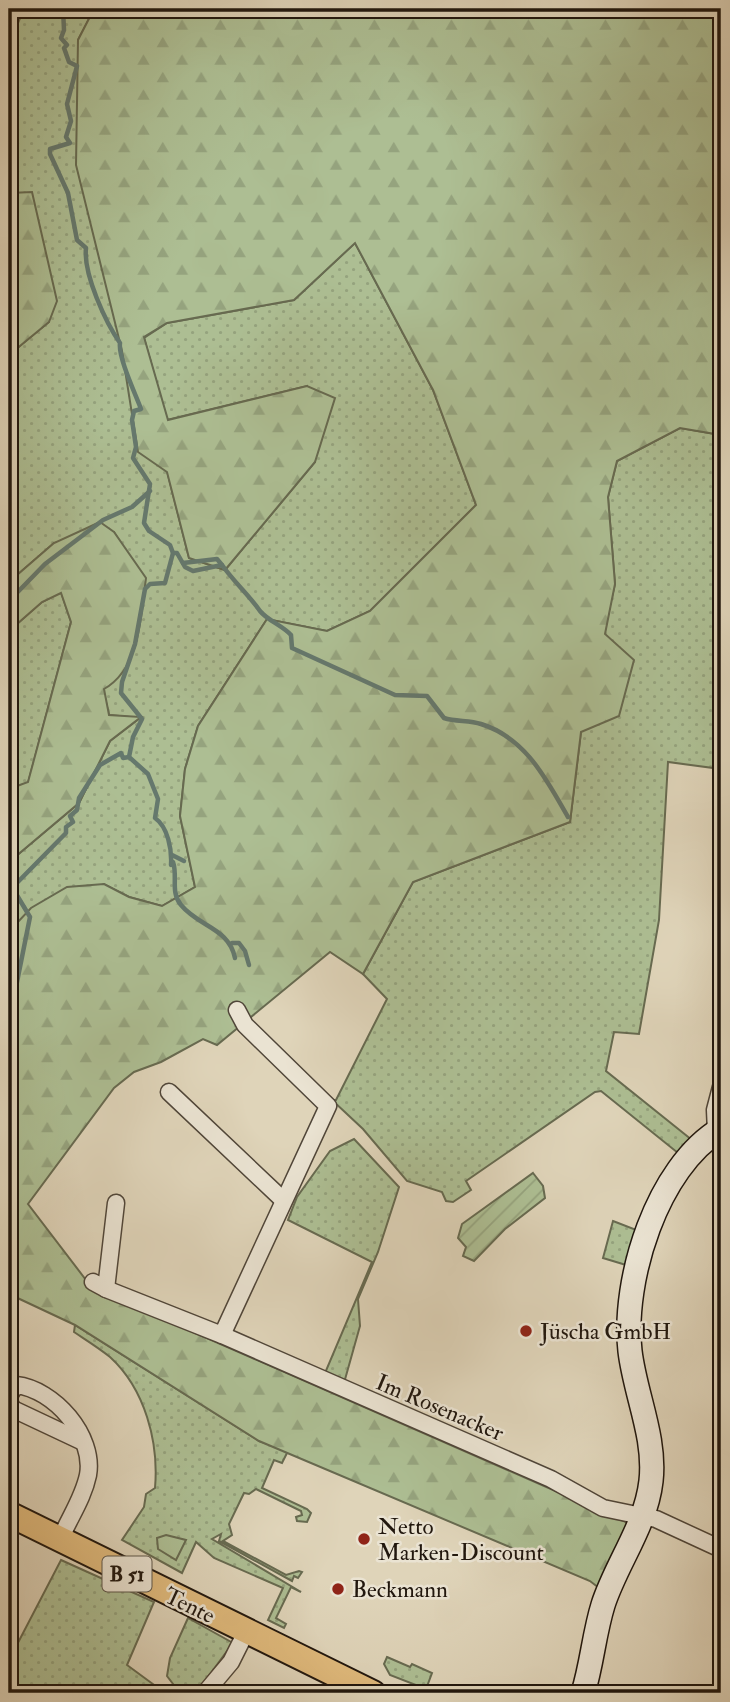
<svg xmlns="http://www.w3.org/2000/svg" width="730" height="1702" font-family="'IM FELL Double Pica',serif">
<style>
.grass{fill:url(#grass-dots);stroke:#676a50;stroke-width:2}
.forest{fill:url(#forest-firs);stroke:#676a50;stroke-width:2}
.garden{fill:url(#garden-furrows);stroke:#676a50;stroke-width:2}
.pitch{fill:#adbe93;stroke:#676a50;stroke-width:2}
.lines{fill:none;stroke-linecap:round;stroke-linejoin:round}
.stream{stroke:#65786d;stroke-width:4.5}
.street-casing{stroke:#504639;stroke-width:19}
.secondary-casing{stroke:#21170e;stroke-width:26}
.primary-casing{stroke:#21170e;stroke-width:28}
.street{stroke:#eae3d2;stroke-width:16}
.secondary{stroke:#eae3d2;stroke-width:23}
.primary{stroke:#e0ba7c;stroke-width:24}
.poi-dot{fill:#8f2418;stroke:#eae3d2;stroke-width:2.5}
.labels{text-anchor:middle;stroke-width:5;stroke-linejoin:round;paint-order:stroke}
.shield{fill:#eae3d2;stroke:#5d5449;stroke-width:2}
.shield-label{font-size:21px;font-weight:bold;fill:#21170e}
.poi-label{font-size:23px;fill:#21170e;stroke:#eae3d2;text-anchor:start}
.street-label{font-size:23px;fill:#21170e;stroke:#eae3d2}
</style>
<defs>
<pattern id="grass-dots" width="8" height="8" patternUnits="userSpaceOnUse" patternTransform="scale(1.75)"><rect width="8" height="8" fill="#adbe93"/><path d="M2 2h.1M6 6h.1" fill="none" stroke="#95a37e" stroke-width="1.8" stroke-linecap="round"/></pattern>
<pattern id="forest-firs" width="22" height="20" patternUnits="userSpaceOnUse" patternTransform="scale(1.75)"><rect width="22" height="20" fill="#adbe93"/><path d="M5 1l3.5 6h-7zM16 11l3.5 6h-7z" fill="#95a37e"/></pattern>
<pattern id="garden-furrows" width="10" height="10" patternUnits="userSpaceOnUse" patternTransform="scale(1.75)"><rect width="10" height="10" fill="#adbe93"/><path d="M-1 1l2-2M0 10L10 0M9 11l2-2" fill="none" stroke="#95a37e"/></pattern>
</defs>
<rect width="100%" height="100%" fill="#dfd4b9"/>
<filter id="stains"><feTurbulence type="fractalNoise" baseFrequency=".00286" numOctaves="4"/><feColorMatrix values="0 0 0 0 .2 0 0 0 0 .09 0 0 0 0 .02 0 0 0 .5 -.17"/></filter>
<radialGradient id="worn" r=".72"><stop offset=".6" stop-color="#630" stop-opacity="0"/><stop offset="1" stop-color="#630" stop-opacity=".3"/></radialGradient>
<g class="grass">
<polygon points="24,9 94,9 78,40 138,451 167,471 189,558 225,570 315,462 307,386 167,420 144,338 167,323 294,300 355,243 433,390 476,505 370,611 327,631 267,619 198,726 185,769 180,816 195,887 162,906 129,897 104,884 17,924 9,948 9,862 79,803 110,741 140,718 109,715 103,689 127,554 114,532 54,543 9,582 9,355 49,322 10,193 9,198 9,56 11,39"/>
<polygon points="680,428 721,435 721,769 668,762 659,920 639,1034 614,1032 606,1071 692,1140 678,1153 601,1091 595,1092 466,1181 471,1190 453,1202 446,1201 442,1192 407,1181 363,1129 332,1100 336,1100 387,999 363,974 413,882 570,822 581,732 615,584 608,497 617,461"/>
<polygon points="61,592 71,622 28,783 9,789 9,631 42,602"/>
<polygon points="354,1139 399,1187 378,1252 358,1299 360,1326 344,1383 325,1373 372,1262 288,1220 297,1197 330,1151"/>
<polygon points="613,1221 639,1231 626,1265 603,1258"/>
<path d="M75,1325L259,1441L288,1451L282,1463L274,1460L262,1488L307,1509L311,1513L307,1522L297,1521L296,1517L302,1515L301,1511L256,1489L249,1494L244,1493L229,1524L232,1535L223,1541L286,1575L299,1571L302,1572L298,1578L294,1576L292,1581L219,1541L221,1534L212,1539L301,1592L291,1587L276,1618L286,1624L284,1628L268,1620L283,1588L214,1558L196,1542L182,1573L122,1540L144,1507L146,1494L155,1488C159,1442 145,1389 110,1357C99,1348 86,1340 74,1332Z"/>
<polygon points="61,1560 154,1602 127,1665 165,1693 9,1693 9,1660"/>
<polygon points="188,1618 233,1643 196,1693 180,1693 167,1676 170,1658"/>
<polygon points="387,1657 410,1667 412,1664 432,1673 426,1689 390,1675 384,1664"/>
</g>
<g class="forest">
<polygon points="94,9 721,9 721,435 680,428 617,461 608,497 615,584 605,634 634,660 619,716 581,732 570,822 413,882 363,974 330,952 217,1045 203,1039 161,1062 134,1072 114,1088 28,1204 86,1280 111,1296 626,1522 628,1525 599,1588 590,1581 259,1441 75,1325 9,1294 9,948 16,924 31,908 67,887 104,884 129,897 162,906 195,887 180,816 185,769 198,726 267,619 327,631 370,611 476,505 433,390 355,243 294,300 167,323 144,337 168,420 307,386 335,398 315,462 225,570 189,558 167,472 138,452 122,351 76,165 78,40"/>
<polygon points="32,192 57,301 49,322 9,355 9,198 10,193"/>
<path d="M100,522L114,532L146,578C141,616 140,669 104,689L109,715L141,717L110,741L79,803L9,862V789L28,782L71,622L61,593L42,602L9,631V582L54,543Z"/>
</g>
<polygon class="garden" points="533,1173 543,1186 545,1198 505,1229 474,1261 463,1256 466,1247 458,1238 462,1224"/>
<polygon class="pitch" points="166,1535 186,1540 176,1560 158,1549 157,1538"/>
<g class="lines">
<g class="stream">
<path d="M63,9L64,30L61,38L67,45L64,48L69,62L77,66L67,104L71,121L66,137L70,143L50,149V154L68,193L77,240L86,248C83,274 106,323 120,343C118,357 135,393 141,409L134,411L132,420L136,447L133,458L150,484L144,523L149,531L170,545L173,553L165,583L150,584L145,589L135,644L122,682L121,693L142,719L133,737L129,757L148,774L158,799L155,818C168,827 172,850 171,865"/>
<path d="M173,553H177L185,567L193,571L222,565C234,582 249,595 260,611C267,620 283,626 291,635L292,648L395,695L427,696L444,718C456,722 469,720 481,724C526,738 546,779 568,817"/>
<polyline points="183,563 217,559 222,565"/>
<polyline points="9,601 45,564 103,520 132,507 150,491"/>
<polyline points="172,855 184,861"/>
<path d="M173,862C178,876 170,892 181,905C199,927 229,928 235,958"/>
<polyline points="9,891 66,833 66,827 73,822 70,816 77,810 79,798 100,765 121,753 123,758 129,757"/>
<polyline points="232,943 239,943 245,951 249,965"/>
<polyline points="9,980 11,985"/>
<polyline points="9,1022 30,917 12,887"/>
</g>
<g class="street-casing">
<g id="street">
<polyline points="169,1092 282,1199"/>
<polyline points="716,1132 715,1110 721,1087"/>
<polyline points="93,1282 106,1289 116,1203"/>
<polyline points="106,1289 222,1335 551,1479 603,1508 656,1519 721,1549"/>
<polyline points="222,1335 328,1106 245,1025 237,1010"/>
<path d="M9,1396L16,1385C54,1389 95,1436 88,1475C83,1499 69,1518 60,1540"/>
<polyline points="9,1402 13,1409 83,1442"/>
<polyline points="205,1693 231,1662 246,1632"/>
</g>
</g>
<g class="secondary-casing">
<path id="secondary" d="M583,1693C592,1664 594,1634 603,1605C616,1564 646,1526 651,1481C656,1437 635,1394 630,1351C622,1280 657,1167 721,1129"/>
</g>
<g class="primary-casing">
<polyline id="primary" points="9,1514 373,1693"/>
</g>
<use href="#street" class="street"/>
<use href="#secondary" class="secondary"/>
<use href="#primary" class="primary"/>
</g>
<g class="poi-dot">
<circle cx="526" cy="1331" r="7"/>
<circle cx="364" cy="1539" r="7"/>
<circle cx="338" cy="1589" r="7"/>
</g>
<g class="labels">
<rect class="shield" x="102.5" y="1556.5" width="49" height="35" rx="5"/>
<g class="shield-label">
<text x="127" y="1581">B 51</text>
</g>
<g class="poi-label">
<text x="540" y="1339">Jüscha GmbH</text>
<text x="378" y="1534">Netto<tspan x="378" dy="26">Marken-Discount</tspan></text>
<text x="352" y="1597">Beckmann</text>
</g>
<g class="street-label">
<text transform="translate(440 1407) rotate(23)" y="8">Im Rosenacker</text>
<text transform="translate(190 1605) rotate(26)" y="8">Tente</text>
</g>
</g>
<rect width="730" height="1702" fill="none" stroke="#dfd4b9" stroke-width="35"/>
<rect x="10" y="10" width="709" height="1681" fill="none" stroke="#21170e" stroke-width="3.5"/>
<rect x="18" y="18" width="695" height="1667" fill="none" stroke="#21170e" stroke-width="2"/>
<rect width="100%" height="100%" filter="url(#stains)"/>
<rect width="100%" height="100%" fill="url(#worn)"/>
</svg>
